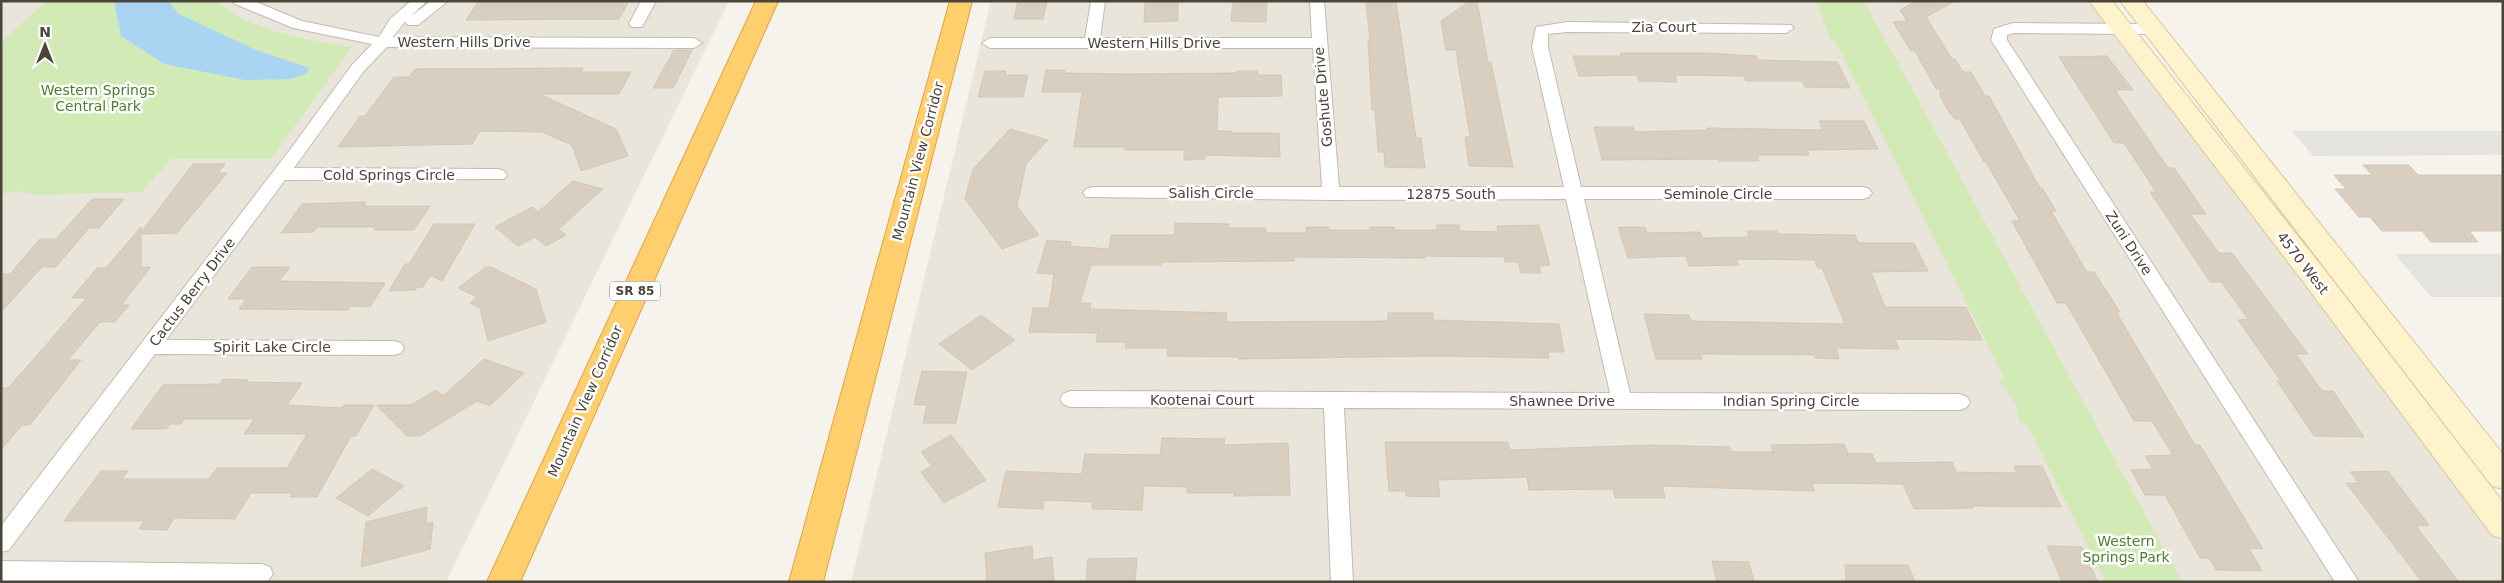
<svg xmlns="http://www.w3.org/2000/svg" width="2504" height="583" font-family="'DejaVu Sans',sans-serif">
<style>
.residential{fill:#eae5da}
.green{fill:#d2eab5}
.parking{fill:#e5e3e0}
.water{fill:#a9d4f2}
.building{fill:#d8cfc1;stroke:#d3c7b4}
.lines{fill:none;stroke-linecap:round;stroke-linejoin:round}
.street-casing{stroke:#c2bbae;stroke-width:2}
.secondary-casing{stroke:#d6c79b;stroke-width:2}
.highway-casing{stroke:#e0a43c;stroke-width:2}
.street{fill:#fff;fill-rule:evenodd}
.secondary{fill:#fff3cd;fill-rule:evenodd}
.highway{fill:#ffcf6e;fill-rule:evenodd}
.labels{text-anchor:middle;stroke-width:5;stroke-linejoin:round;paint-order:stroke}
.shield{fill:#fff;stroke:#817c74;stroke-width:1}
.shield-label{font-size:12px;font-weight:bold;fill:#4b4439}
.street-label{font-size:14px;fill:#4b4439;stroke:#fff}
.park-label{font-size:14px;fill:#4a7f2a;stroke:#fff}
</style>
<rect width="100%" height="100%" fill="#f6f3ec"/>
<g class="residential">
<polygon points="1,1 729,1 446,582 1,582"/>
<polygon points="991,1 2093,1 2503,545 2503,582 851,582"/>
</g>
<g class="green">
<path d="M47,1H216C253,33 306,39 352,47L271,159H171L142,192L37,195L18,191L1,194V42Z"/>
<path d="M1815,1H1864L2182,582H2106L2026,423H2019C2020,405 2010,393 1998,381L2005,380L1835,41L1829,38L1827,27L1821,19L1823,18Z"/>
</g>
<g class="parking">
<polygon points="2292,131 2503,131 2503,155 2313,156"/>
<polygon points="2395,254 2503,254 2503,297 2431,297"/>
</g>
<polygon class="water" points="114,1 168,1 179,14 256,50 310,68 306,74 290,79 245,80 164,64 121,36"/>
<g class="building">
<polygon points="479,1 629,1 619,19 466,20"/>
<polygon points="1018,1 1047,1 1043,19 1014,19"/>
<polygon points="1145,1 1178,1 1178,21 1144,22"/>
<polygon points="1233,1 1267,1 1266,22 1231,21"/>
<polygon points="1396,1 1416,138 1421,138 1425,168 1385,167 1384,152 1378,152 1375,110 1372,110 1368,40 1370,40 1366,2"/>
<polygon points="1470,1 1477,1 1488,62 1491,62 1513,167 1469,166 1465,137 1470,137 1456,50 1446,50 1441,21"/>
<polygon points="1916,1 1955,1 1926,17 1952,59 1955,59 1963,72 1971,72 1985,96 1989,96 2040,188 2042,188 2056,211 2051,211 2087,272 2094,272 2120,312 2116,312 2195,445 2200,445 2263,549 2249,548 2262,571 2216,570 2209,558 2200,558 2165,495 2145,495 2131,470 2153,469 2145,456 2173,455 2152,421 2134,421 2066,303 2057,303 2012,221 2020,221 1986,162 1984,162 1960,119 1955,119 1949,112 1940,96 1940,89 1936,89 1915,51 1911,51 1893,22 1907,21 1900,10"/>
<polygon points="674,50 692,50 673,88 653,88"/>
<polygon points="1621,53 1708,53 1756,56 1758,60 1837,62 1850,88 1805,87 1802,81 1746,81 1744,76 1675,75 1677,82 1639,81 1637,75 1579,76 1573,56 1621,56"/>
<polygon points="2107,56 2133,90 2115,90 2168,168 2174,168 2206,214 2190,214 2219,253 2232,253 2238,261 2308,354 2296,354 2322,391 2333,391 2364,437 2314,436 2277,381 2281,381 2238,320 2248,319 2221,282 2210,282 2150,192 2156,192 2124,143 2114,143 2059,57"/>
<polygon points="583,68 581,72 631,72 619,94 539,94 616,129 628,156 581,171 572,145 542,132 480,131 472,144 338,147 360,116 365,116 394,77 409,77 415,69"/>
<polygon points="1046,70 1065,70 1064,73 1128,74 1237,73 1237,71 1258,71 1258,75 1281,75 1282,96 1218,97 1217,131 1231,131 1231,133 1279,133 1280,157 1205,155 1205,159 1184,160 1184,150 1125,150 1125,147 1074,147 1082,92 1042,92"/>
<polygon points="985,71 1006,71 1005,75 1028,75 1023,97 978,97"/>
<polygon points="1819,121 1864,121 1878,149 1807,150 1809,155 1757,155 1759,161 1719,161 1718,159 1602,160 1594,127 1633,127 1635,132 1708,130 1707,128 1823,130"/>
<polygon points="1010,129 1048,140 1026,164 1017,206 1039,235 1002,249 965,199 973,169"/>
<polygon points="193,164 225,164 218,173 227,173 177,233 141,234 141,267 151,267 121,305 129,305 115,322 100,322 68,360 81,360 30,425 22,425 1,450 1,388 8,388 46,345 86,298 72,298 97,268 106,268 141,227 141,232"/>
<polygon points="2363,165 2409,165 2418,175 2503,175 2503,231 2469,231 2478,242 2431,242 2422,231 2382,231 2370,217 2359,217 2335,189 2346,189 2334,175 2372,175"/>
<polygon points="573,181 603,189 559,229 566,235 546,246 535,237 518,246 495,227 532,207 538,212"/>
<polygon points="92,199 124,199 99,228 89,228 56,267 42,267 1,312 1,274 10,274 40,239 56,239"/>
<polygon points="366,202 364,206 430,206 414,230 374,230 376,227 317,227 313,232 281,233 302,204"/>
<polygon points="1175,223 1229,224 1228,228 1266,228 1266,233 1306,233 1306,227 1329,227 1329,230 1370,230 1370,227 1394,227 1394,230 1437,230 1437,225 1459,225 1460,231 1498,232 1497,226 1539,225 1550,265 1539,266 1541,273 1521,273 1518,262 1505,262 1504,257 1425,256 1425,258 1294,257 1294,261 1162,262 1161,265 1091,265 1080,303 1091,303 1090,309 1227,313 1226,322 1388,321 1388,313 1433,313 1433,320 1559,324 1564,352 1548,352 1549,358 1437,356 1238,359 1238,357 1167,356 1168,348 1125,348 1126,342 1096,342 1098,333 1029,332 1033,308 1049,308 1054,274 1037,273 1047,240 1071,242 1070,246 1109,249 1111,235 1174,235"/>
<polygon points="434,224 475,224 442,281 430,275 423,287 418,287 415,290 389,291 405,264 409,264"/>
<polygon points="1618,227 1645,227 1647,233 1700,232 1702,238 1749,237 1747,231 1777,231 1778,234 1855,235 1859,243 1914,243 1928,271 1871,272 1885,307 1966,307 1982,340 1895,339 1899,349 1836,348 1839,359 1815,358 1814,355 1700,354 1702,359 1656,359 1644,314 1689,315 1691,321 1845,324 1822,268 1818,268 1814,260 1736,259 1739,265 1689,266 1686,256 1628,258"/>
<polygon points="252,267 290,267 279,281 385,283 370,307 350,306 348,310 239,309 246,299 228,299"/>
<polygon points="486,267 491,267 536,289 546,322 488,341 480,308 470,303 477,297 458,288"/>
<polygon points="981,315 1015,340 972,370 939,344"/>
<polygon points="484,359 524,373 490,406 477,401 420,436 407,436 376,405 411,405 436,390 443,396"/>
<polygon points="922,371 967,372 956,423 923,423 927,405 914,405"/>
<polygon points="223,379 248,380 246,382 302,383 287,405 342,408 344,405 374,405 356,436 351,436 317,497 290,497 293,493 251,493 235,519 174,518 167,530 139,529 144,521 64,521 101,471 128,471 122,479 209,479 217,468 287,468 307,434 244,434 254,419 184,419 181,424 170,424 166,429 131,429 163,385 220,384"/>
<polygon points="951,435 986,480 944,503 921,472 932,466 921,452"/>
<polygon points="1162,438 1225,439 1224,445 1288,443 1290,495 1234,496 1234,493 1187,493 1187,487 1144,486 1142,510 1092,509 1092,502 1044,500 1043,509 998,507 1006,471 1082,474 1085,454 1160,455"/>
<polygon points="1385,442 1508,442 1510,450 1650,445 1730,447 1731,452 1773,452 1771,445 1844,444 1848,453 1872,454 1876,463 1952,462 1956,472 2017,473 2014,466 2042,466 2061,507 1972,506 1973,508 1914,509 1903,484 1812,483 1814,491 1662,486 1665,498 1615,498 1613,489 1529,490 1527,477 1438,480 1440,497 1406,496 1405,491 1389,491"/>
<polygon points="372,469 404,486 368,516 336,498"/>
<polygon points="2388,471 2429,525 2416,526 2459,582 2422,582 2346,483 2359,483 2350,472"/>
<polygon points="427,507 426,524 433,522 430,549 361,567 366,522"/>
<polygon points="1032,546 1033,560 1052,557 1054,582 987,582 985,553"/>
<polygon points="2047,546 2082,547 2098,582 2062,582"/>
<polygon points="1137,558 1135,582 1086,582 1088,559"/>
<polygon points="1712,561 1749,562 1754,582 1717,582"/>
<polygon points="1845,565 1908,565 1915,582 1846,582"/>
</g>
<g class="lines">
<g class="street-casing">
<g id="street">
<polygon points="233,1 254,1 302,21 379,37 390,19 411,1 427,1 410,17 431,1 448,1 418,25 408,25 405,22 407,19 393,37 694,38 702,43 694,48 387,47 364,71 294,168 498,169 504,171 507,175 504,179 285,180 166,340 394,341 401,343 404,348 401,353 394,355 155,354 9,550 1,552 1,526 289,151 352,65 372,44 293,28 235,4"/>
<polygon points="641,1 656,1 642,27 632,27 629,24"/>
<polygon points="1091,1 1105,1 1100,38 1312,38 1310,1 1324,1 1339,187 1564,187 1532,47 1536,27 1567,22 1791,25 1794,28 1786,33 1567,32 1548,34 1548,47 1581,187 1863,187 1869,189 1872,193 1869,197 1863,199 1584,199 1630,393 1960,394 1967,397 1970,402 1967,407 1960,410 1344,408 1353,582 1331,582 1324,408 1070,407 1063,404 1060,399 1063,394 1070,391 1610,393 1566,199 1331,200 1086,197 1083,193 1086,189 1092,187 1322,187 1313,48 990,48 982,43 990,38 1085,38"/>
<polygon points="2013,23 2152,24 2160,29 2152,34 2014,33 2007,35 2007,40 2359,582 2335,582 1991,40 1994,29"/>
<polygon points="1,561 262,564 270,567 273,574 267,582 1,581"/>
</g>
</g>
<g class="secondary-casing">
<g id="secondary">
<polygon points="2089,1 2112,1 2324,269 2503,502 2503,539 2492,535 2304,283"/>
<polygon points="2120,1 2143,1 2503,454 2503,489 2492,486"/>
</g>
</g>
<g class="highway-casing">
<g id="highway">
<polygon points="756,1 778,1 520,582 487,582"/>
<polygon points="950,1 972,1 823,582 789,582"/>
</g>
</g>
<use href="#street" class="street"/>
<use href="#secondary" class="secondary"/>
<use href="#highway" class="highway"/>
</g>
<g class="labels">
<rect class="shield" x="610" y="281.5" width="50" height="19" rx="4"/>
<g class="shield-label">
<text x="635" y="295">SR 85</text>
</g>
<g class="street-label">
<text x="1664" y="32">Zia Court</text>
<text x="464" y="47">Western Hills Drive</text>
<text x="1154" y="48">Western Hills Drive</text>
<text transform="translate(1323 97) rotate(-95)" y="5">Goshute Drive</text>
<text transform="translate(918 161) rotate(-75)" y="5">Mountain View Corridor</text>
<text x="389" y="180">Cold Springs Circle</text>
<text x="1211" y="198">Salish Circle</text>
<text x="1451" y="199">12875 South</text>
<text x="1718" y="199">Seminole Circle</text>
<text transform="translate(2129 243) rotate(57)" y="5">Zuni Drive</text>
<text transform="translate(2303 263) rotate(52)" y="5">4570 West</text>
<text transform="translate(192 292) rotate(-53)" y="5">Cactus Berry Drive</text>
<text x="272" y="352">Spirit Lake Circle</text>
<text x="1202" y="405">Kootenai Court</text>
<text transform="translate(585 401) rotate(-66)" y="5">Mountain View Corridor</text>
<text x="1562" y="406">Shawnee Drive</text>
<text x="1791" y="406">Indian Spring Circle</text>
</g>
<g class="park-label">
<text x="98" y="95">Western Springs<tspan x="98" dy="16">Central Park</tspan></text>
<text x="2126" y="546">Western<tspan x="2126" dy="16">Springs Park</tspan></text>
</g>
</g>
<rect width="2504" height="583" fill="none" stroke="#4b4439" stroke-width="5"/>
<g transform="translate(45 45)" stroke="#ffffff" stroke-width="4" paint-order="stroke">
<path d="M0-4L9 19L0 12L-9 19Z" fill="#4b4439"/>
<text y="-8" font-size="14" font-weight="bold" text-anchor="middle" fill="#4b4439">N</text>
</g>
</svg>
